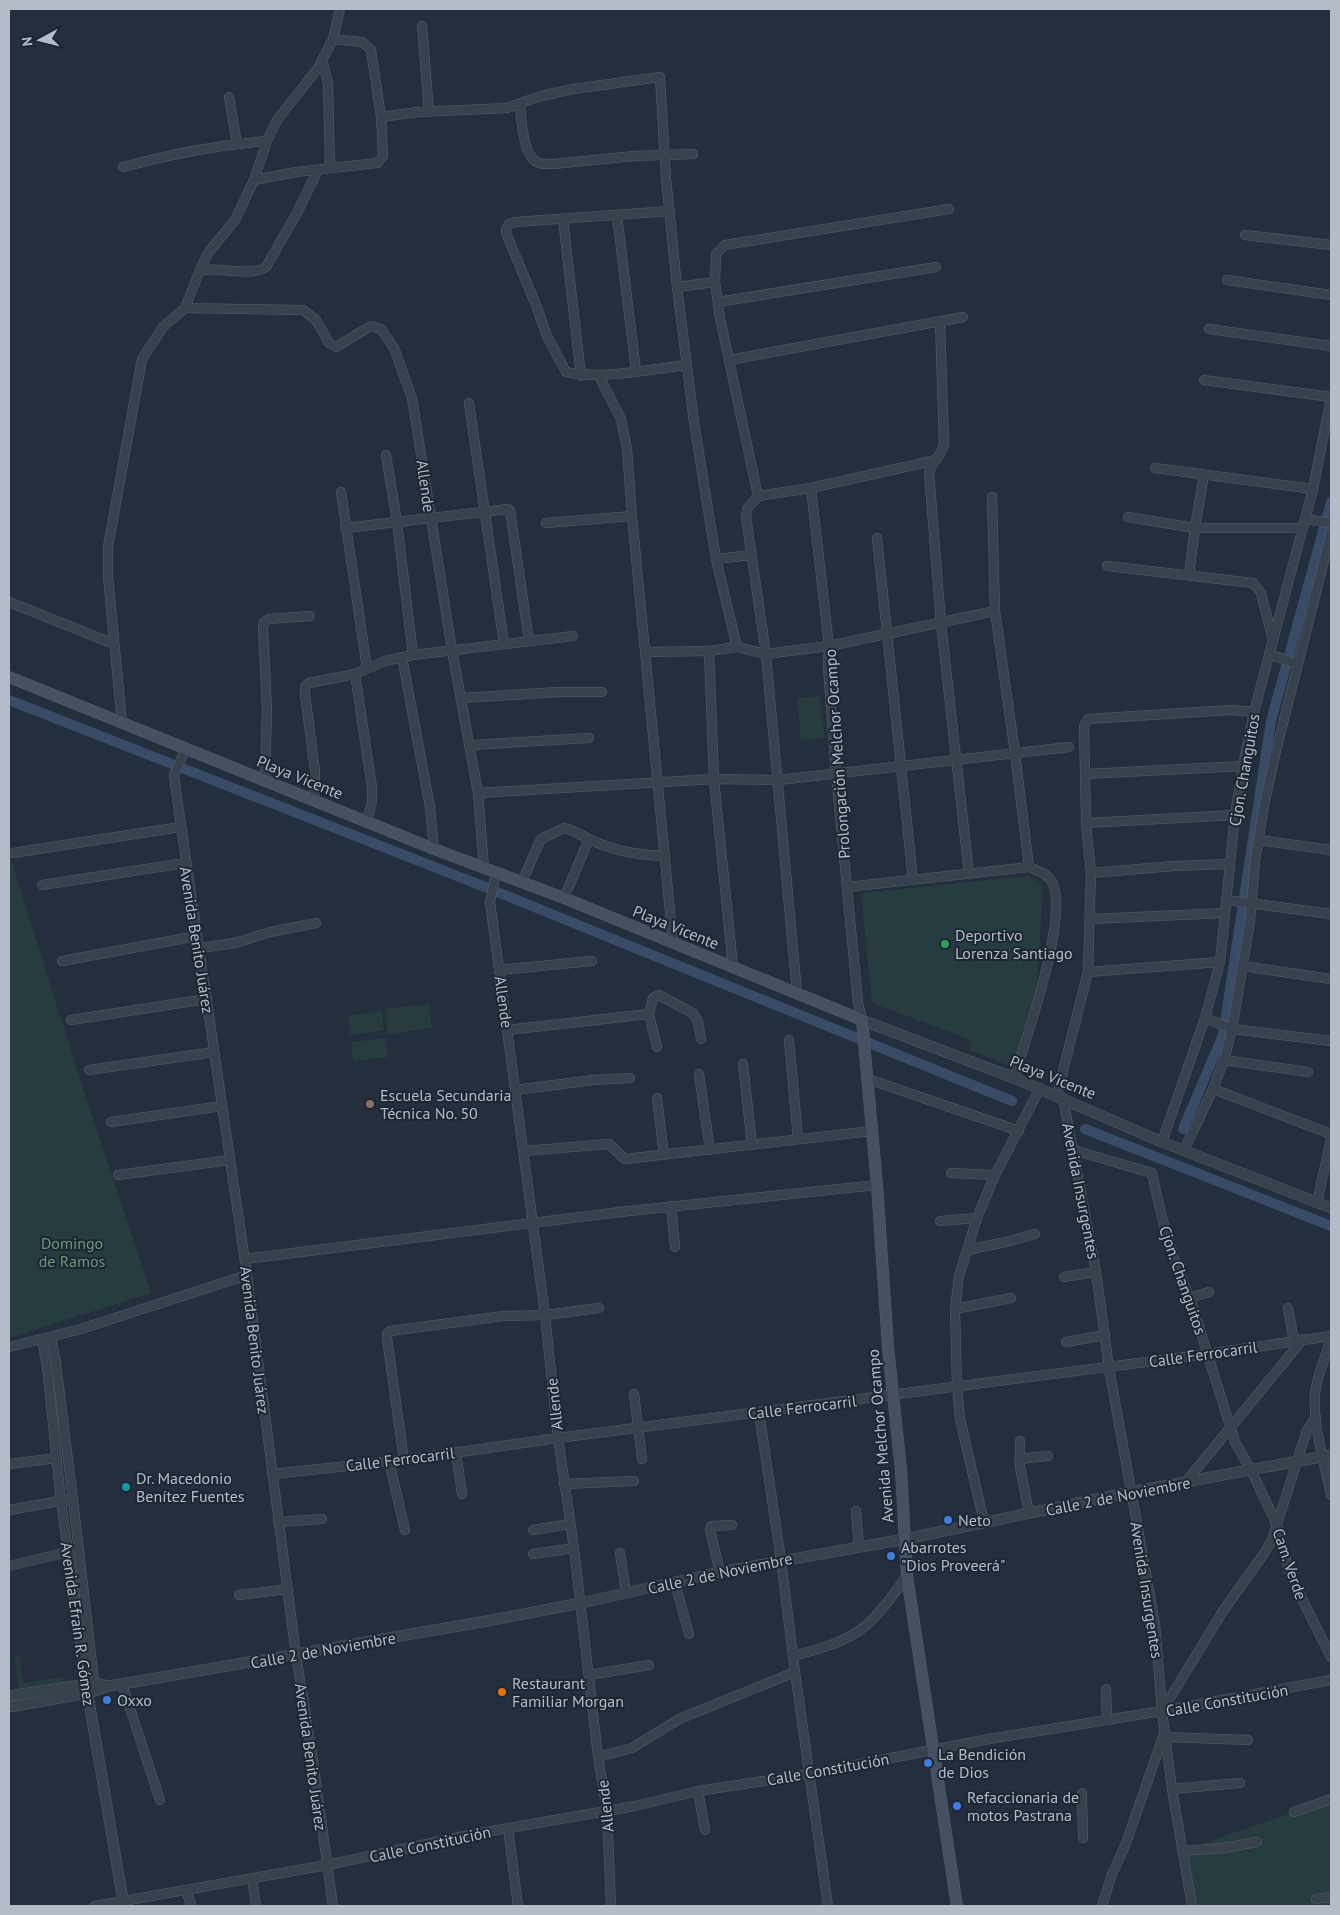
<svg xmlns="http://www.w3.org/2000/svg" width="1340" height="1915" font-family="'PT Sans',sans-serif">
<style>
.green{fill:#263c3f}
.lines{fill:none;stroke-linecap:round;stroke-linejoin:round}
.canal{stroke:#394c67;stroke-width:10}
.minor-casing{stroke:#565f6c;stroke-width:10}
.tertiary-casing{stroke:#565f6c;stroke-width:11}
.secondary-casing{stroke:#565f6c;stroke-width:12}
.minor{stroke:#38414e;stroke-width:9}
.tertiary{stroke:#38414e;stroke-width:10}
.secondary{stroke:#465061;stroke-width:11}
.leisure-dot{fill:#2e9e5b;stroke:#1d2633;stroke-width:2}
.education-dot{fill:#8d6e63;stroke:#1d2633;stroke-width:2}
.culture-dot{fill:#0f9aa8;stroke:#1d2633;stroke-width:2}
.shop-dot{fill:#3f7fe0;stroke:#1d2633;stroke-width:2}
.food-dot{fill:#e8710a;stroke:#1d2633;stroke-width:2}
.labels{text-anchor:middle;stroke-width:4;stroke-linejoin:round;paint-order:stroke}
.street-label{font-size:16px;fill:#b4bcc9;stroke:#1d2633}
.poi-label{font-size:16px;fill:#b4bcc9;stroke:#1d2633;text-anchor:start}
.park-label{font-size:16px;fill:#6b9a76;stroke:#1d2633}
</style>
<rect width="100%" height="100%" fill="#242f3e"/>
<g class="green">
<polygon points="820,696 825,738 801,740 797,698"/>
<polygon points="9,854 82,1085 151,1293 9,1338"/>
<polygon points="1029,876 1043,886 1037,983 1013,1067 969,1050 972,1040 872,1003 861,893"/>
<polygon points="429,1004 432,1028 388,1034 385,1009"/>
<polygon points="382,1011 384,1030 350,1035 348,1016"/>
<polygon points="385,1038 388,1057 353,1061 351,1042"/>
<polygon points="19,1656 23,1683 63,1677 64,1683 19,1689 14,1657"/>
<polygon points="1331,1799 1331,1906 1190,1906 1182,1851"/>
</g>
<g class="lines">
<g class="canal">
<polyline points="9,700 480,885 1012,1101"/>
<polyline points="1085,1129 1331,1226"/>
<polyline points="1183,1129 1223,1035 1271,721 1331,502"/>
</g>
<g class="minor-casing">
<g id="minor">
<polyline points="422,26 429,111"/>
<polyline points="322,60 328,83 330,168"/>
<polyline points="229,97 237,144"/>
<path d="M520,104C521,118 523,152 535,161C540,165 548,164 554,164L634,156L693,154"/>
<polyline points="381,117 418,112 507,108 541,96 573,89 660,77 666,178 677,287 694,422 716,559 737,647"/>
<path d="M123,167C170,154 218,145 267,141"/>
<polyline points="254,180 296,172 377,163 383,156 381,117 371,50 362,42 333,39"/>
<path d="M670,211L515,222L509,224L506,229V233L536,305L547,336L566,372C602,380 650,369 687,365"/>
<polyline points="617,215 636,371"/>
<polyline points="563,219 581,376"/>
<polyline points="1245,235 1331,245"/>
<polyline points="200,270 208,253 235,220 254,180 267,141 277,120 318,68 333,39 340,9"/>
<polyline points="1227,280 1331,295"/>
<polyline points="677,287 715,282"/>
<polyline points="718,302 936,267"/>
<polyline points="185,308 303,310 316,320 329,343 336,347 371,326 381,329 394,348 412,398 452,650 478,793 484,868"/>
<path d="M940,322L944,445C941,456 932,462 929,472L941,623L969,874"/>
<polyline points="1209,329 1331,346"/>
<polyline points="729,360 963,317"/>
<polyline points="599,376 621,419 627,449 632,516 673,943"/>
<polyline points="1204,380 1331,397"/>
<polyline points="469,403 504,644"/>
<polyline points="386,455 397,522 413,655"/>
<polyline points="1155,468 1313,489"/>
<polyline points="811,488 829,646 828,668 836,774 858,1002 862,1020"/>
<polyline points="341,492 367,668"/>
<polyline points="758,496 811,488 936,460"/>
<polyline points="992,497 995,611 1015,753 1029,867"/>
<polyline points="1128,517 1195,528 1204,475"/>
<polyline points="1306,519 1331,523"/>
<polyline points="546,523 632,516"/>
<polyline points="345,528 508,509 510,510 529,641"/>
<path d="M877,538C890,652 900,766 913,880"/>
<polyline points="716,559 751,555"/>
<polyline points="1107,566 1253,583 1261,593 1272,636"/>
<polyline points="1189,575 1195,528 1303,528"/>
<polyline points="9,602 114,644"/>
<polyline points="709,651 714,779 733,967"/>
<polyline points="645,652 709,651 737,647 766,654 829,646 995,611"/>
<polyline points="1269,654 1297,664"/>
<polyline points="402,657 430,807 434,849"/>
<polyline points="355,674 372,787 372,802 367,821"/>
<polyline points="462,698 558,692 602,692"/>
<path d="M122,723L108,577V547L142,359L163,327L185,308L200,270C220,267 252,277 266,267L297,213L318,170"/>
<polyline points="471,745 589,738"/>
<polyline points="186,748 174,775 176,791 247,1275 296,1655 312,1754 333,1906"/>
<polyline points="1086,774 1243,766"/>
<polyline points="265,780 267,709 263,627 264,622 269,619 310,616"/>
<polyline points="478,793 714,779 779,780 1069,747"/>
<polyline points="314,800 315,771 305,694 305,687 309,683 355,674 385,661 413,655 573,636"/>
<polyline points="1086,823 1235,815"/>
<polyline points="1258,840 1331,850"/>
<polyline points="13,853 180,827"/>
<polyline points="496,873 490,902 545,1315 558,1438 574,1548 598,1757 607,1810 611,1906"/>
<polyline points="1091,873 1174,866 1230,864"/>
<path d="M522,882L541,839L564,828C574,830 580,835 589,839C613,851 638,855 663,856"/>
<polyline points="42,885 185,863"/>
<path d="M847,887L1029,867C1038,871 1049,874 1053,884C1068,919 1026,1039 1014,1078"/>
<polyline points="564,898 589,839"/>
<polyline points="1226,900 1331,914"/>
<polyline points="1090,919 1225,913"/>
<polyline points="200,948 235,943 270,932 316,923"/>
<polyline points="62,961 197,936"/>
<polyline points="1242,966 1331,979"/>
<polyline points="499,970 592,961"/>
<polyline points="1088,972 1220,962"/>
<polyline points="797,993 766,654 746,517 747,509 758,496 720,318 715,282 716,254 725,245 949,209"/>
<polyline points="1205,1018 1232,1029 1331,1041"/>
<polyline points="71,1020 207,999"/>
<polyline points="507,1030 649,1014"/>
<polyline points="789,1040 798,1139"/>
<polyline points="657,1047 649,1014 653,998 659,995 694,1014 698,1022 701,1039"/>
<polyline points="1224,1060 1308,1072"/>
<polyline points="743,1064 752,1145"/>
<polyline points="89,1070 214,1052"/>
<polyline points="699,1074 710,1150"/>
<polyline points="868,1079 1019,1131"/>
<polyline points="1213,1089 1331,1134"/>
<polyline points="515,1090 593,1080 630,1078"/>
<polyline points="1057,1095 1088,972 1091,873 1086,823 1084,726 1088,719 1230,710 1254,712"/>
<polyline points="657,1098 664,1155"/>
<polyline points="1063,1098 1096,1272 1109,1368 1155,1624 1162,1711 1172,1789 1192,1906"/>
<polyline points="111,1122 222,1106"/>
<polyline points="1162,1142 1205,1018 1220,962 1235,815 1243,766 1254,712 1313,489 1331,398"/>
<path d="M1073,1150L1152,1173C1161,1216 1171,1258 1190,1298L1235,1442L1251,1470L1277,1525L1288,1567L1296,1587L1331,1657"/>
<polyline points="1184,1150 1213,1089 1224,1060 1232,1029 1250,921 1255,861 1264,805 1276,751 1331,533"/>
<polyline points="524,1151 609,1144 625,1159 872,1131"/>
<polyline points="951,1173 995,1175"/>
<polyline points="118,1175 230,1160"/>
<polyline points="1317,1202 1331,1139"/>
<polyline points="671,1206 675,1247"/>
<polyline points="940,1221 977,1218"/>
<polyline points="967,1250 1006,1242 1035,1234"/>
<polyline points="245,1259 620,1212 877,1185"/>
<polyline points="1064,1277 1096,1272"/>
<polyline points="1190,1298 1209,1292"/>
<polyline points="1288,1308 1294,1341"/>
<polyline points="955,1309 1011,1298"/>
<polyline points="51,1338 56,1363 73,1500 95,1689"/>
<path d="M1331,1338C1327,1354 1319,1370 1316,1387C1310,1417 1325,1464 1331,1495"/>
<polyline points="42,1340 47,1366 61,1501 86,1684"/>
<polyline points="1066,1342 1105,1335"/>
<polyline points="9,1347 81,1329 247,1275"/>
<polyline points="634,1394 642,1459"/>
<polyline points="759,1412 781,1560 795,1672 828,1906"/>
<polyline points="1020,1441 1020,1467 1029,1513"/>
<polyline points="456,1452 462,1494"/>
<polyline points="1019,1459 1048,1456"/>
<polyline points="404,1460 387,1338 387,1334 390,1331 503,1316 545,1315 599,1308"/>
<polyline points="389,1461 405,1530"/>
<polyline points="9,1464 57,1458"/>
<polyline points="272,1474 404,1460 558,1438 1208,1354 1331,1336"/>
<polyline points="1185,1483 1303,1339"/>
<polyline points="564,1484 634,1481"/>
<polyline points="9,1510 66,1500"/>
<polyline points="856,1511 859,1547"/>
<polyline points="278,1522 322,1519"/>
<polyline points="984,1522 960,1419 957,1386 955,1309 959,1276 977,1218 995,1175 1040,1088"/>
<polyline points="533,1530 570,1524"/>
<polyline points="620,1553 626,1593"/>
<polyline points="533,1554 574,1548"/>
<polyline points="9,1566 68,1552"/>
<polyline points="720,1572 710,1530 711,1526 732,1525"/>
<polyline points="675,1583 689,1634"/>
<polyline points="239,1595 288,1589"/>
<path d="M793,1656C818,1649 844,1643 864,1627C881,1613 894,1593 907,1576"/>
<polyline points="589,1675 649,1665"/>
<polyline points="122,1684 160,1800"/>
<polyline points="1106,1689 1107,1720"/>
<polyline points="1162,1711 1223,1611 1265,1552 1272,1540 1307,1430 1316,1417"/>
<polyline points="1166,1737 1248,1740"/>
<polyline points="598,1757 632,1748 679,1719 795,1672"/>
<polyline points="1172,1789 1240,1783"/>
<polyline points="698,1791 705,1830"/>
<polyline points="1082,1793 1083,1838"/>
<polyline points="1294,1812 1331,1799"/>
<polyline points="508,1828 518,1906"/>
<polyline points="1182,1851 1224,1848 1257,1842"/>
<polyline points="252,1878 256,1906"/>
<polyline points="185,1890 192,1906"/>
<polyline points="1316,1899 1331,1897"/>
<polyline points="95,1906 327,1865 474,1834 635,1806 698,1791 809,1774 989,1739 1162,1711 1331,1680"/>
<polyline points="1102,1906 1112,1874 1125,1846 1165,1731"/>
</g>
</g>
<g class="tertiary-casing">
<g id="tertiary">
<polyline points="862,1020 1014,1078 1162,1142 1331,1208"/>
<polyline points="86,1684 124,1906"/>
<polyline points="9,1696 94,1683 108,1686 122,1684 487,1621 581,1603 720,1572 905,1539 1131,1492 1331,1455"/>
<polyline points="9,1707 88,1693 108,1686"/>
</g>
</g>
<g class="secondary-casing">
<polyline id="secondary" points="9,677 434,849 564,898 862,1020 877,1185 888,1347 901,1470 907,1576 957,1906"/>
</g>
<use href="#minor" class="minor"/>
<use href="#tertiary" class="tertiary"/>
<use href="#secondary" class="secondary"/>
</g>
<circle class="leisure-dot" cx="945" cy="944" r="5"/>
<circle class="education-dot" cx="370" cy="1104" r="5"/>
<circle class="culture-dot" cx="126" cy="1487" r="5"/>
<g class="shop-dot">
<circle cx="948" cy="1520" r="5"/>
<circle cx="891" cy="1556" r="5"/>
<circle cx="107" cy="1700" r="5"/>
<circle cx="928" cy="1763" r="5"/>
<circle cx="957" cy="1806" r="5"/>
</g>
<circle class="food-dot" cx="502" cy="1692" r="5"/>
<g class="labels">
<g class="street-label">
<text transform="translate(426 486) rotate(82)" y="6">Allende</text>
<text transform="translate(837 754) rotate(-94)" y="6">Prolongación Melchor Ocampo</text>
<text transform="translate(1244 770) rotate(-80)" y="6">Cjon. Changuitos</text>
<text transform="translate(300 777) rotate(22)" y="6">Playa Vicente</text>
<text transform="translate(676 927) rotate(22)" y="6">Playa Vicente</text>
<text transform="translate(197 940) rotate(81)" y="6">Avenida Benito Juárez</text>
<text transform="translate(504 1002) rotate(82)" y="6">Allende</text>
<text transform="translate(1053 1077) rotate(22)" y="6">Playa Vicente</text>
<text transform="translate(1081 1191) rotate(79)" y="6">Avenida Insurgentes</text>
<text transform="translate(1183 1280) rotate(71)" y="6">Cjon. Changuitos</text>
<text transform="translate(255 1340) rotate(83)" y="6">Avenida Benito Juárez</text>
<text transform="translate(1203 1354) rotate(-8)" y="6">Calle Ferrocarril</text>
<text transform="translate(554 1404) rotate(-96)" y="6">Allende</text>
<text transform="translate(802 1407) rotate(-7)" y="6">Calle Ferrocarril</text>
<text transform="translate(880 1436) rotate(-95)" y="6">Avenida Melchor Ocampo</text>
<text transform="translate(400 1459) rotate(-7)" y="6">Calle Ferrocarril</text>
<text transform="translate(1118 1496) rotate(-11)" y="6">Calle 2 de Noviembre</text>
<text transform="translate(1290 1564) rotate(71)" y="6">Cam. Verde</text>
<text transform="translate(720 1573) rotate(-12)" y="6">Calle 2 de Noviembre</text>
<text transform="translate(1147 1590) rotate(81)" y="6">Avenida Insurgentes</text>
<text transform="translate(78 1624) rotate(82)" y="6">Avenida Efraín R. Gómez</text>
<text transform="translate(323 1650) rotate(-10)" y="6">Calle 2 de Noviembre</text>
<text transform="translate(1227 1700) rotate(-10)" y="6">Calle Constitución</text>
<text transform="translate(311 1757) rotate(82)" y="6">Avenida Benito Juárez</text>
<text transform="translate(828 1769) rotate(-10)" y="6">Calle Constitución</text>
<text transform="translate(605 1806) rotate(-96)" y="6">Allende</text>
<text transform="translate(430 1844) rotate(-12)" y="6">Calle Constitución</text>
</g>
<g class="poi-label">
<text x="955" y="941">Deportivo<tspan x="955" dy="18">Lorenza Santiago</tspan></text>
<text x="380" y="1101">Escuela Secundaria<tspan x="380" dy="18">Técnica No. 50</tspan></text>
<text x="136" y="1484">Dr. Macedonio<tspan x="136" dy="18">Benítez Fuentes</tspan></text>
<text x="958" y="1526">Neto</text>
<text x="901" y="1553">Abarrotes<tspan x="901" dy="18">"Dios Proveerá"</tspan></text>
<text x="512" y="1689">Restaurant<tspan x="512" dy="18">Familiar Morgan</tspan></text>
<text x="117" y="1706">Oxxo</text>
<text x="938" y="1760">La Bendición<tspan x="938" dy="18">de Dios</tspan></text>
<text x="967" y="1803">Refaccionaria de<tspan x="967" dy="18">motos Pastrana</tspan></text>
</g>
<g class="park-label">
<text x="72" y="1249">Domingo<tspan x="72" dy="18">de Ramos</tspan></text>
</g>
</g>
<rect width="1340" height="1915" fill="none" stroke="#b4bcc9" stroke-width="20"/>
<g transform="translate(40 40) rotate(263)" stroke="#1d2633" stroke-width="4" paint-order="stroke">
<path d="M0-4L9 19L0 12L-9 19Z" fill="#b4bcc9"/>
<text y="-8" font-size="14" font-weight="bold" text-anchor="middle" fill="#b4bcc9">N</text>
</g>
</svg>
